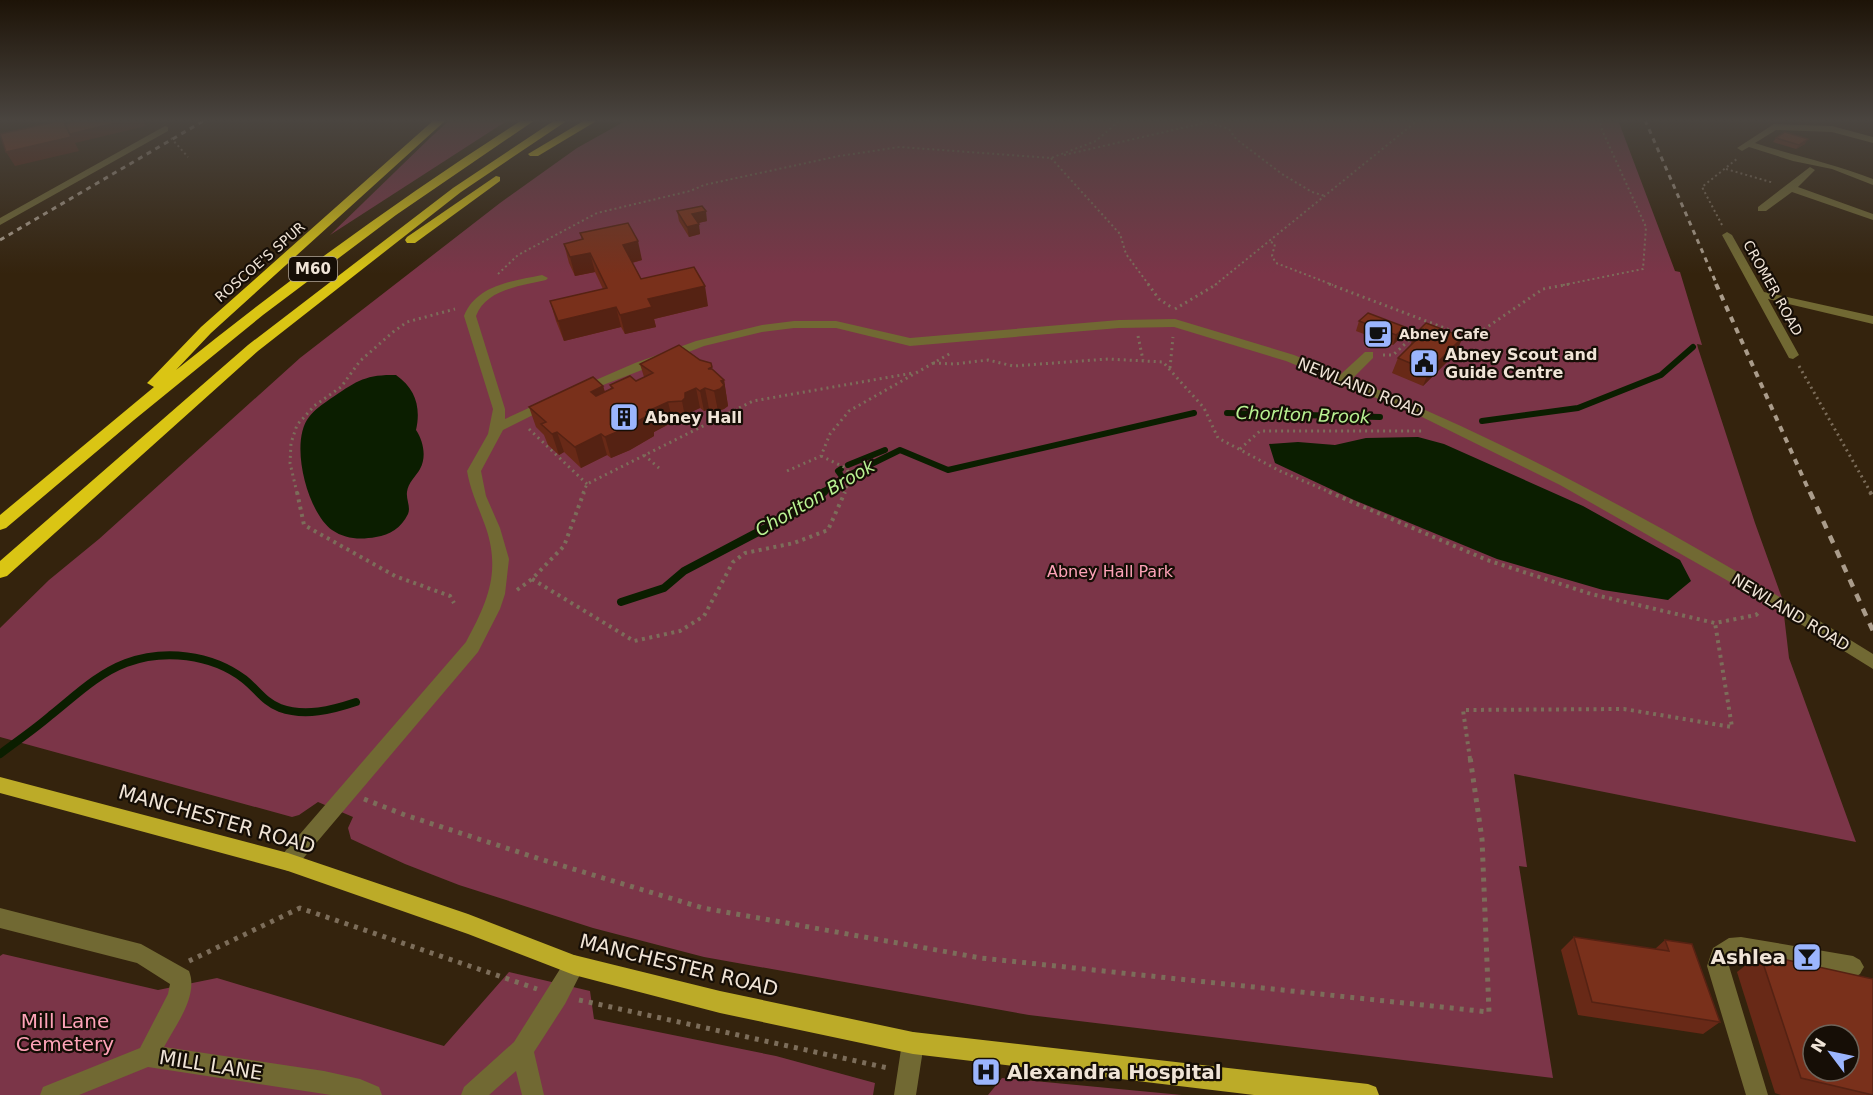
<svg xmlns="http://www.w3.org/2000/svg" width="1873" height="1095" font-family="'DejaVu Sans',sans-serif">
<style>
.green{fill:#7b3548}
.water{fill:#0b1e00}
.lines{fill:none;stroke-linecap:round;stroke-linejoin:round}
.stream-far1{stroke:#0b1e00;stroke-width:6}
.stream{stroke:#0b1e00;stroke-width:8}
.path-far3{stroke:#7c6d5a;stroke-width:2;stroke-dasharray:2 3;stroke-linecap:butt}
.path-far2{stroke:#7c6d5a;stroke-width:3;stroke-dasharray:2 4;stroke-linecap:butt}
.path-far1{stroke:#7c6d5a;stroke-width:4;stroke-dasharray:3 4.5;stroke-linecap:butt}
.path{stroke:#7c6d5a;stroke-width:5;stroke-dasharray:4 6;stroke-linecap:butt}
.minor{fill:#716933;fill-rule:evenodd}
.major{fill:#bcab28;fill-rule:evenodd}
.highway{fill:#dac514;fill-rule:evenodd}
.rail-far2{stroke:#aa9c8b;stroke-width:3;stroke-dasharray:5 5;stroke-linecap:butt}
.rail-far1{stroke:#aa9c8b;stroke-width:4;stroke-dasharray:6 6;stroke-linecap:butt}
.rail{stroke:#aa9c8b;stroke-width:4.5;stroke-dasharray:8 8;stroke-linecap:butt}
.wall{fill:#682917}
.shaded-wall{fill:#552213}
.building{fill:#79301b;stroke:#552213;stroke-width:1.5;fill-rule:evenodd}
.labels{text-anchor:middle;stroke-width:4.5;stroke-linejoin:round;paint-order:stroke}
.far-street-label{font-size:14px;fill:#f0e4d7;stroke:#160e06}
.far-poi-label{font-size:14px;font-weight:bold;fill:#f0e4d7;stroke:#160e06;text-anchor:start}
.shield{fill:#160e06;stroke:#afa498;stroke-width:1.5}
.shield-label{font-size:15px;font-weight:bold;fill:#f0e4d7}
.poi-label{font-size:16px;font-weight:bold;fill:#f0e4d7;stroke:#160e06;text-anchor:start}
.street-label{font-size:16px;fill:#f0e4d7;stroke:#160e06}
.park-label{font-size:16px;fill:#fea3b8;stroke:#160e06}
.water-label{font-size:18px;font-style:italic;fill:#b9f292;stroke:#160e06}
.near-street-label{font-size:20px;fill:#f0e4d7;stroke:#160e06}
.near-poi-label{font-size:20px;font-weight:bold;fill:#f0e4d7;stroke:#160e06;text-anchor:end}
.near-park-label{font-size:20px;fill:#fea3b8;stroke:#160e06}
</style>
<rect width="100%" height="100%" fill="#34230d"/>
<g class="green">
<polygon points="450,120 505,122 330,235 432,136"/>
<polygon points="627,120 1618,120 1675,271 1680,272 1702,345 1697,344 1698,348 1755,523 1782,598 1789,658 1856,842 1514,774 1527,867 1519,866 1553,1078 1029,1015 704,957 593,928 459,885 405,864 351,839 348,828 353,817 318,802 299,815 292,817 0,737 0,628 49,580 99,539 300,358 500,203 577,148"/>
<polygon points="3,954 158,990 217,978 444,1046 509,972 590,991 594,1019 776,1056 875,1083 873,1095 0,1095 0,956"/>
<polygon points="1002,1078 1182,1095 988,1095"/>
</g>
<g class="water">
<path d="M396,375C416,389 421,408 416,430C423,440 427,457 420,469C416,476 408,483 407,492C406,500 411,507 408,514C401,528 390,535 376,537C360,540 345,539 332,530C307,512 289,442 309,417C314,410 323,404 330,399C355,382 365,374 396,375Z"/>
<polygon points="1418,437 1444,444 1583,506 1680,560 1691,581 1668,600 1603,590 1497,559 1354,500 1275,463 1269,444 1298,442 1335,445 1366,438"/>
</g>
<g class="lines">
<g class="stream-far1">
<polyline points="1227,413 1380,417"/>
<polyline points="1482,421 1578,408 1661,375 1693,347"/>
<polyline points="848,465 885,450"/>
<polyline points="841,469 838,471 843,478"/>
<polyline points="822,493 843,478 900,450 948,470 1194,413"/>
</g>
<g class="stream">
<polyline points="621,602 664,588 684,571 796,512 824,492"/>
<path d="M0,754C17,741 35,729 51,715C75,696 97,674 126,663C164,649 211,654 244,679C257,689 264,702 280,708C305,717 332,710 356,702"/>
</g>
<g class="path-far3">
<polyline points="171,138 188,157"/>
<polyline points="1064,155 1208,122 1229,129 1236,139 1282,174 1312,192 1325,196"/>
<polyline points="1051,158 1120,234 1126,254 1149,285"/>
<polyline points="1726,169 1774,183"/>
<polyline points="1722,225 1702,187 1738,158"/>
<polyline points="1271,242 1275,244 1272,256 1276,263 1333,285"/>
<polyline points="498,274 518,255 597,213 690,191 704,185 839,156 900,147 1051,158 1096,141 1120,120"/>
<polyline points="1215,285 1418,120"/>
<polyline points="1563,285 1643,269 1646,227 1602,130 1600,120"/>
</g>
<g class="path-far2">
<polyline points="1148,284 1159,299 1171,307"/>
<polyline points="1329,284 1455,332"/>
<polyline points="1175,309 1217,284"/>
<polyline points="1449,333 1477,334 1543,289 1570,284"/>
<polyline points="1138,336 1143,360"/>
<polyline points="1383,355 1393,355 1418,332"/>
<polyline points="933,363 955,364 988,360 1013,366 1108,359 1163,362 1204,408 1218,438 1280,471 1332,493"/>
<polyline points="1799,366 1871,493"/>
<polyline points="1170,368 1173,337"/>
<polyline points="529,429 587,484"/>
<polyline points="1240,449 1260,431 1425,431"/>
<polyline points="644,455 659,468"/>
<polyline points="821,456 846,468 851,477 844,493"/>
<polyline points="787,471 821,456 830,434 849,411 951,353"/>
<polyline points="297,493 290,463 291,443 297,425 314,406 341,387 360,361 393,332 407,322 455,309"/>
<polyline points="583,493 587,484 753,401 913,373"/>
</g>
<g class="path-far1">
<polyline points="297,492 304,525 395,576 450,596 454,603"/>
<polyline points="1329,492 1487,560 1591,594 1715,623 1756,615 1760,611"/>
<polyline points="1870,492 1873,497"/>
<polyline points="532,579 634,641 680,631 704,616 733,562 745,553 794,543 828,530 845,492"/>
<polyline points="517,590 532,579 564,546 584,492"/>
<polyline points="1470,759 1463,710 1624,709 1732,727 1715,623"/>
</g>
<g class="path">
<polyline points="364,799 405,815 540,859 703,908 981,958 1489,1012 1482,839 1470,757"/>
<polyline points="189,961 300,908 537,989"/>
<polyline points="579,1000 888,1068"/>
</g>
<g class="minor">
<path d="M1774,124L1832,126L1873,137V143L1832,132L1776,130L1755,143C1795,156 1835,164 1873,179V185L1832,169L1793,161L1749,147L1742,151L1737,148Z"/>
<polygon points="165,126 168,127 168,131 0,225 0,218"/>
<polygon points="1810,167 1815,170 1798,187 1873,214 1873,220 1792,192 1766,211 1758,211 1758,207"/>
<polygon points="1727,232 1732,235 1764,292 1873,316 1873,324 1768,299 1799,355 1793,359 1789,358 1722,235"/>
<path d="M542,275L548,278L546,280C521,286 486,289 476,316L505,409V419L544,401L549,400L555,404L503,430L481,471L486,496L500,528L509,559L505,594L500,609L478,652L295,868L288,871L281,868L278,862L281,856L466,642C487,603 501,573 486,528C479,508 471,493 467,471L488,434L493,409L464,316C476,285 513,281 542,275Z"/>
<path d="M1175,319L1294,355L1341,374L1365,352H1373V358L1352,379C1534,452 1706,550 1873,654V669L1765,602L1560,485L1420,416L1286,361L1174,327L1119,328L910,346L836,328H794L762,332L704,346L585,392H577L575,389L635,363L696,341L762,325L794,321H836L910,338L1119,320Z"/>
<path d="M0,908L141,944L189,971C199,996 175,1026 164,1047L324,1071L360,1079L379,1087L382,1095H331L148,1067L79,1095H40L43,1087L140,1048L168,994L170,984L137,963L0,928Z"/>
<polygon points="1741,937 1853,956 1860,960 1864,967 1860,974 1853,978 1741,957 1729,961 1729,966 1768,1095 1746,1095 1707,966 1713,948 1729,938"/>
<polygon points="574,955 581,958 585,965 565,1004 534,1052 544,1095 522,1095 516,1071 489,1095 461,1095 464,1087 514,1042 567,958"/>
<polygon points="913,1032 921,1035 924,1043 916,1095 894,1095 902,1043 905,1035"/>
</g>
<polygon class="major" points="0,777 288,853 468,914 574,955 720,991 913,1032 1368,1084 1376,1087 1379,1095 1254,1095 913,1054 720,1013 574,975 468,934 288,871 0,793"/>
<g class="highway">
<path d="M434,120H446L211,333L176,370C287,280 402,197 522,120H535L396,215L263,315L134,420L6,528L0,530V515L154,387L147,383L150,380L201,327Z"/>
<polygon points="555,120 568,120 461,192 258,351 7,576 0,578 0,561 248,345 453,188"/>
<polygon points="585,120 598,120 538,156 530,156 528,154"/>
<polygon points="496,176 500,177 500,181 415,243 407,243 405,240 407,237"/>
</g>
<g class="rail-far2">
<polyline points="1645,120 1717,285"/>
<polyline points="0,240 205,120"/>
</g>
<polyline class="rail-far1" points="1716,284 1810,493"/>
<polyline class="rail" points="1810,492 1873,631"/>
</g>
<g class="wall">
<polygon points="1776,138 1805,144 1796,149 1773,142"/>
<polygon points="677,211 707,221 698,223 700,234 689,237 679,221"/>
<polygon points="580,233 642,260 632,263 641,279 708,306 654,319 656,327 625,334 621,327 564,341 556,321 550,301 603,289 595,272 575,276 569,263 564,244 582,240"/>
<polygon points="1359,321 1401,337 1393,345 1356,331"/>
<polygon points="1414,335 1456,353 1423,386 1392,373 1398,358 1410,346"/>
<polygon points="640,364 712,369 724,380 728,406 724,409 718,411 709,409 704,411 700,408 689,413 690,418 686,422 673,422 654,432 654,436 630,450 611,458 607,455 581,468 564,452 559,455 548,445 544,435 536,427 529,407 603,386 605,392 611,388 610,385 636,381 644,377"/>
<polygon points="1574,937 1655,949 1665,940 1720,1022 1703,1034 1578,1015 1561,950"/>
<polygon points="1760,954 1873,1095 1781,1095 1775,1093 1737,972"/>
</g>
<g class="shaded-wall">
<polygon points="63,120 71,134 128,120 143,120 146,126 75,143 79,151 15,166 6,152"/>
<polygon points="1808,139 1805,144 1796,149 1799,145"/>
<polygon points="706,211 707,221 694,224 692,214"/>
<polygon points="699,224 700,234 689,237 687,227"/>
<polygon points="638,241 642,260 627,264 623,245"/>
<polygon points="590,253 595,272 575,276 570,257"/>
<polygon points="705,286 708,306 654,319 656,327 625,334 620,315 648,299"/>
<polygon points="616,307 621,327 564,341 558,321"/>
<polygon points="1405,327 1401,337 1393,345 1396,335"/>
<polygon points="1463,337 1456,353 1423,386 1429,371"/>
<polygon points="724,380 728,406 724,409 718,411 714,391 721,381"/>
<polygon points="603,386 609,406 591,392"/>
<polygon points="696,388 700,408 689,413 690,418 686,422 682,401 685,393"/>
<polygon points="705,388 709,409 704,411 700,391"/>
<polygon points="668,402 673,422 654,432 654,436 630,450 611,458 605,437 646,412"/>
<polygon points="557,432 564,452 559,455 552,434"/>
<polygon points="601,434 607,455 581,468 575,447"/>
</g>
<g class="building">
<polygon points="63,120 71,137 6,152 0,134"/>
<polygon points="83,120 128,120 70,134 65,124"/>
<polygon points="1785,132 1808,139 1799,145 1776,138"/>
<polygon points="702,206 706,211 692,214 699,224 687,227 677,211"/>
<polygon points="628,223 638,241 623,245 641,279 694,267 705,286 648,299 652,307 620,315 616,307 558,321 550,301 607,288 590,253 570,257 564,244 583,239 580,233"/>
<polygon points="1368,313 1405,327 1396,335 1359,321"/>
<polygon points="1426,323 1463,337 1429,371 1398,358 1419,337 1414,335"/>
<polygon points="679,345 700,360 711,363 712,367 708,369 712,369 724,380 721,381 724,385 720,389 714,391 705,388 700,391 696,388 685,393 685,398 682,401 668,402 646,412 649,415 624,429 605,437 601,434 575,447 557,432 552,434 541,424 546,422 529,407 593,377 603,386 591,392 596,396 613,388 610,385 630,376 636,381 653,373 640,364"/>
<polygon points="1574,937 1669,951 1665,940 1692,944 1720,1022 1592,1002"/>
<path d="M1760,954L1873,979V1095L1801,1078ZM1813,1035H1849V1071H1813Z"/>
</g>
<linearGradient id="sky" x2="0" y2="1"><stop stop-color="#1d1307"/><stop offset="0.44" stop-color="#4a4540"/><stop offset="1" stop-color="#4a4540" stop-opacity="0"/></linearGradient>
<rect width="1873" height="274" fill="url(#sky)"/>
<defs>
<g id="cafe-square" transform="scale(1.5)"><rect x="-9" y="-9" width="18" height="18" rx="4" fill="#9bb5fd" stroke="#160e06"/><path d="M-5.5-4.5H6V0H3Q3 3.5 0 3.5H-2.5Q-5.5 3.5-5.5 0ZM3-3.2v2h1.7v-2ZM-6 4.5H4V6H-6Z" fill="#111"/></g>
<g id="civic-square" transform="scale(1.5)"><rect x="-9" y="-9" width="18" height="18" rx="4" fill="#9bb5fd" stroke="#160e06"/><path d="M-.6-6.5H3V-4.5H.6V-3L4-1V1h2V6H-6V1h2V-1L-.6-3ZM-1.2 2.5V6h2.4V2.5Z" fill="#111"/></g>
<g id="building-square" transform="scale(1.5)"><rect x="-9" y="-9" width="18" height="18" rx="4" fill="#9bb5fd" stroke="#160e06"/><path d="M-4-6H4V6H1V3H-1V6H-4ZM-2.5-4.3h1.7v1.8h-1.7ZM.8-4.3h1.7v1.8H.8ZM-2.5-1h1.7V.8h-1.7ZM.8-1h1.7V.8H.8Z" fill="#111"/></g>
<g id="bar-square" transform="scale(1.5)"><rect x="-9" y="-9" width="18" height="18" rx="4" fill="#9bb5fd" stroke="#160e06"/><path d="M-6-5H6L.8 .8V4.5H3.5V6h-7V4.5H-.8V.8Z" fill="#111"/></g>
<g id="hospital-square" transform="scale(1.5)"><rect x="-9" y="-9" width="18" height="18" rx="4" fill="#9bb5fd" stroke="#160e06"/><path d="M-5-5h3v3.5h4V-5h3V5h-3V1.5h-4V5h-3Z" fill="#111"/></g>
</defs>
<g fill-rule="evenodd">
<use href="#cafe-square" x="1378" y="334"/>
<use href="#civic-square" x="1424" y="363"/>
<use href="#building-square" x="624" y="417"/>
<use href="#bar-square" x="1807" y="957"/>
<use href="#hospital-square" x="986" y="1072"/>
</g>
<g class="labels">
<g class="far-street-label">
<text transform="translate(260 262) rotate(-41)" y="5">ROSCOE'S SPUR</text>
<text transform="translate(1773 288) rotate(61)" y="5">CROMER ROAD</text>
</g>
<g class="far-poi-label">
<text x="1399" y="339">Abney Cafe</text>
</g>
<rect class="shield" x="289" y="257" width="48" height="24" rx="4.5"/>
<g class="shield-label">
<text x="313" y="274">M60</text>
</g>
<g class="poi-label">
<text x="1445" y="360">Abney Scout and<tspan x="1445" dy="18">Guide Centre</tspan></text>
<text x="645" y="423">Abney Hall</text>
</g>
<g class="street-label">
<text transform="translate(1361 387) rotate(22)" y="6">NEWLAND ROAD</text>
<text transform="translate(1791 612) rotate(31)" y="6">NEWLAND ROAD</text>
</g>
<g class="park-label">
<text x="1110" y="577">Abney Hall Park</text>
</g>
<g class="water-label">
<text transform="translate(1303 415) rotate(2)" y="6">Chorlton Brook</text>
<text transform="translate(815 498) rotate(-30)" y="6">Chorlton Brook</text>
</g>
<g class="near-street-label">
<text transform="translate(217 819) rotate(16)" y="7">MANCHESTER ROAD</text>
<text transform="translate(679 965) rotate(14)" y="7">MANCHESTER ROAD</text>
<text transform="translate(211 1065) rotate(9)" y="7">MILL LANE</text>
</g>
<g class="near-poi-label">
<text x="1786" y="964">Ashlea</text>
<text x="1007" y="1079" text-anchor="start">Alexandra Hospital</text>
</g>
<g class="near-park-label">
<text x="65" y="1028">Mill Lane<tspan x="65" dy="23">Cemetery</tspan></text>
</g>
</g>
<g transform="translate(1831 1053) rotate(302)"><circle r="28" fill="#160e06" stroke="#6d645a" stroke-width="1.5"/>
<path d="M0-4.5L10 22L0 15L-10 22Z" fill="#9bb5fd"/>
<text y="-9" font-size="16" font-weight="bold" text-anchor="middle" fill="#f0e4d7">N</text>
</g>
</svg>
